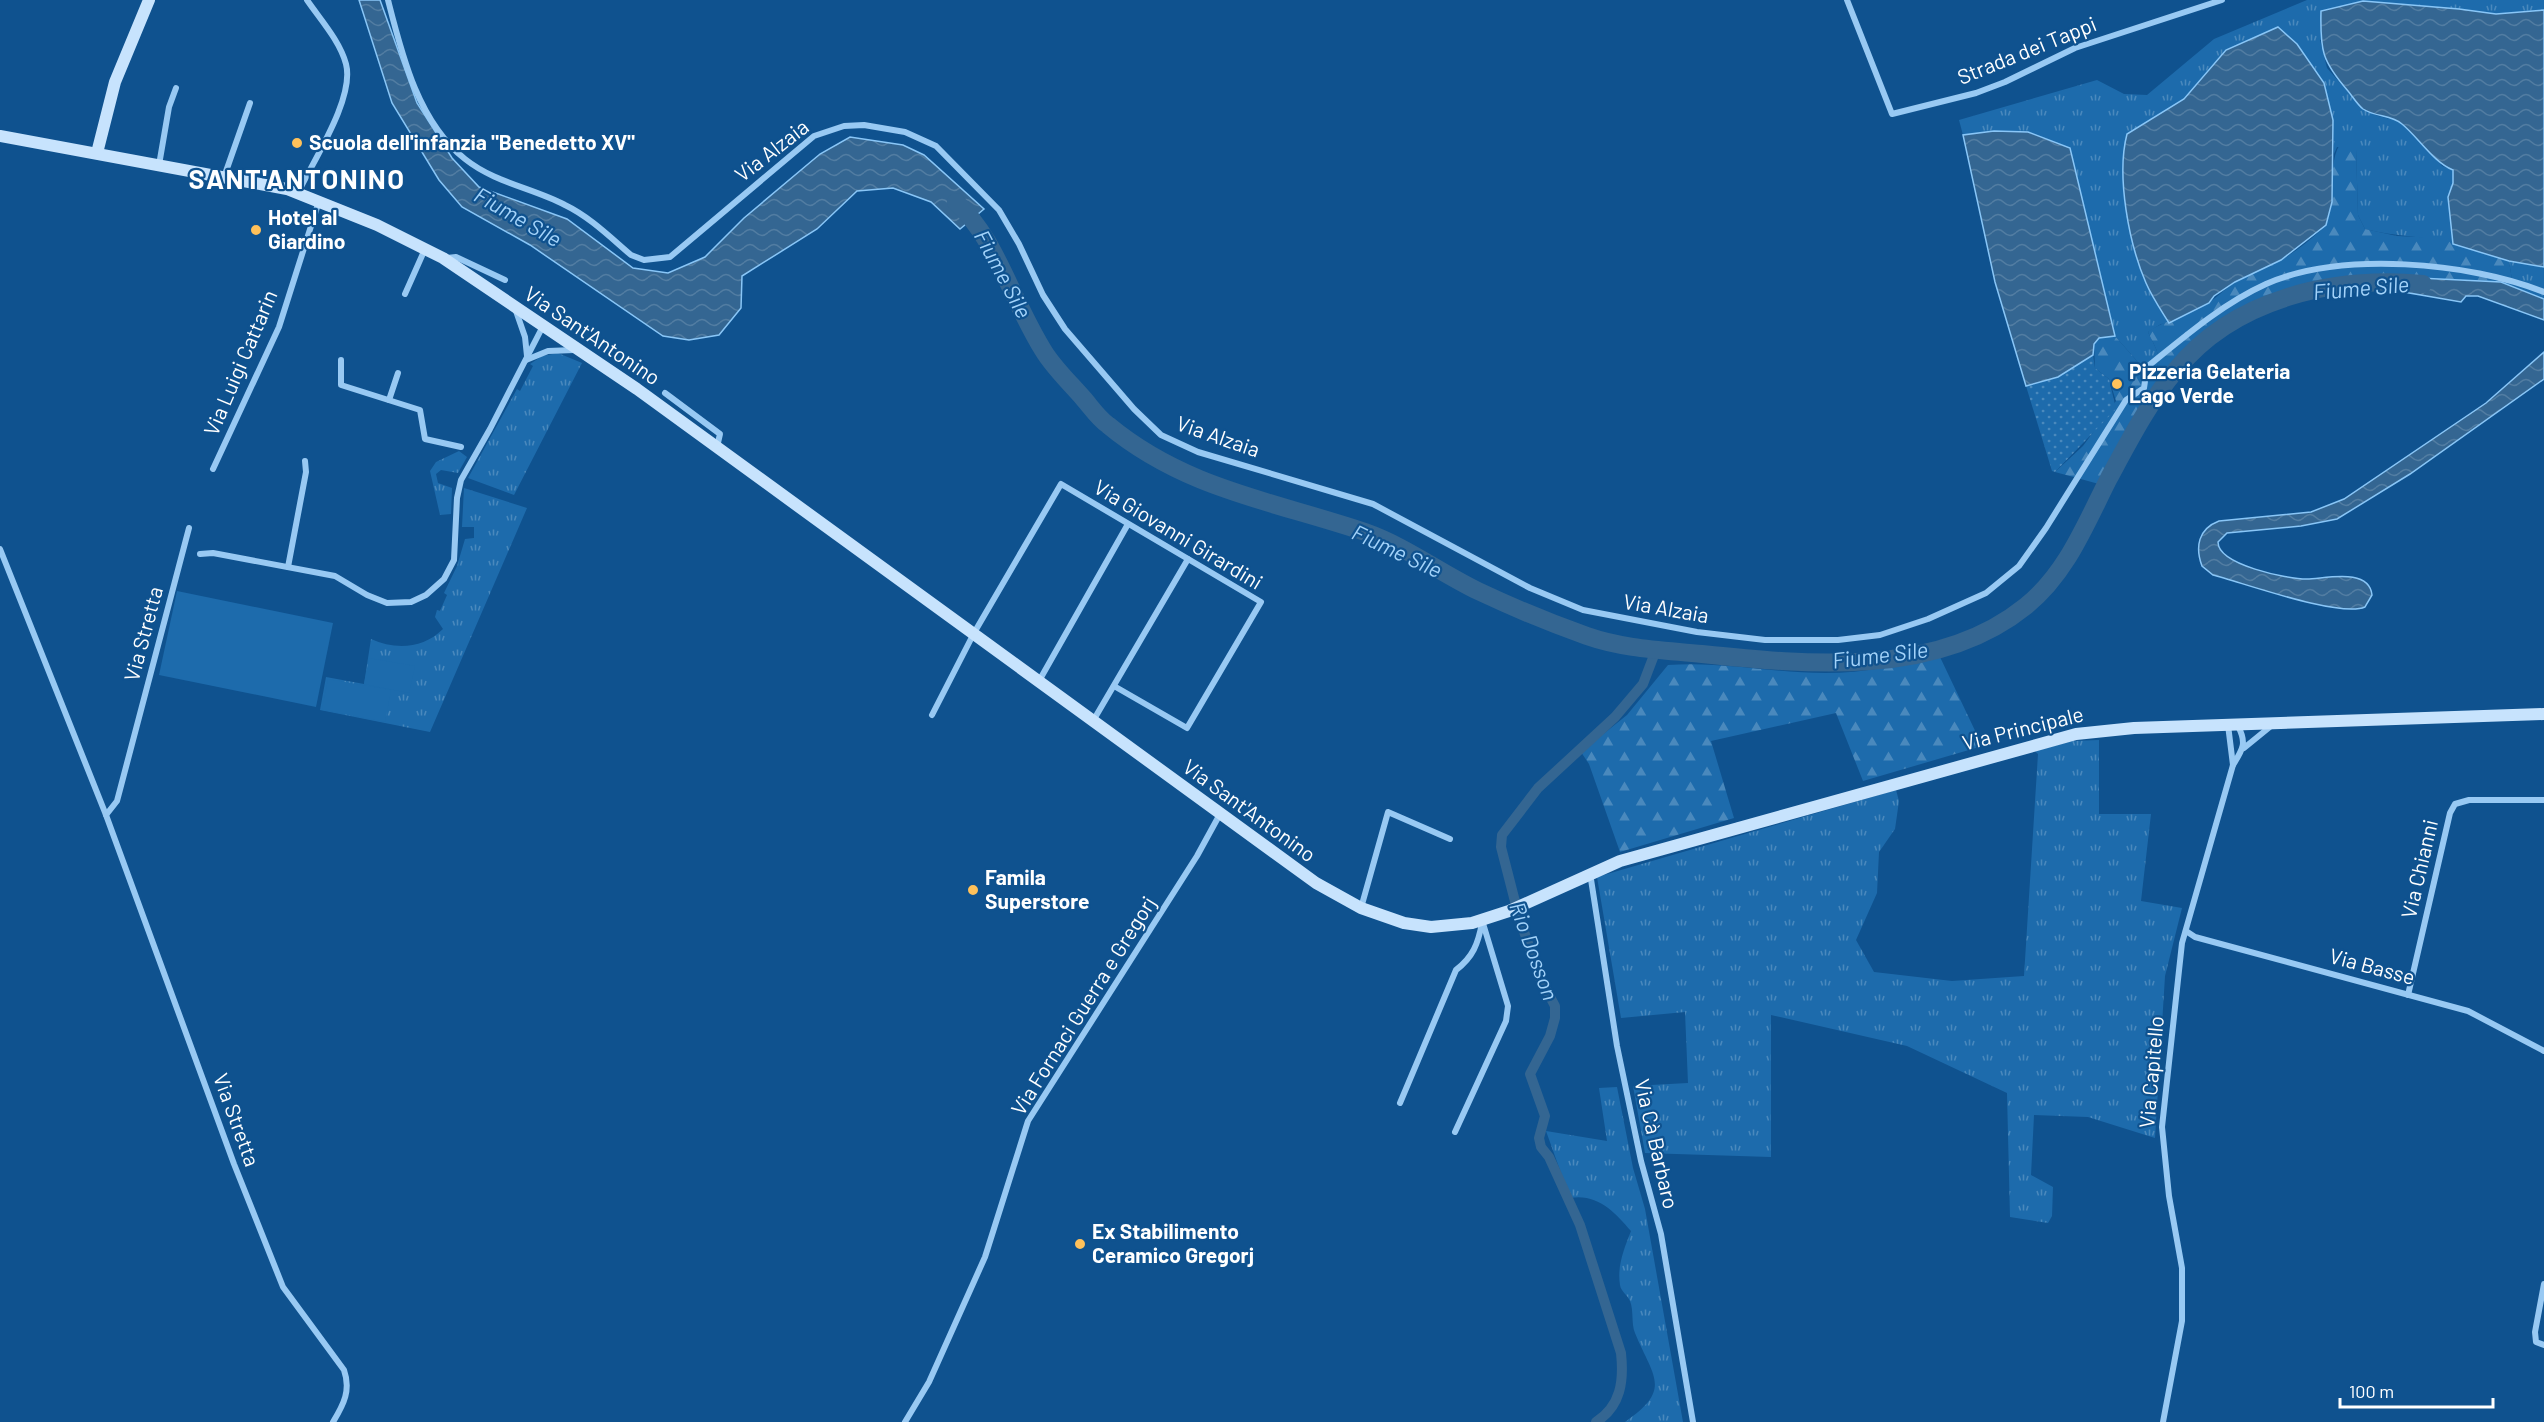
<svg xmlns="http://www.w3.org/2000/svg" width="2544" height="1422" font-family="Barlow,sans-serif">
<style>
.grass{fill:url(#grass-tufts)}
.forest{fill:url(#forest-firs)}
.park{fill:url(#park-dots)}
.pitch{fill:#1d6bac}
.water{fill:url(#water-waves);stroke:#89c6f7;stroke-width:1.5}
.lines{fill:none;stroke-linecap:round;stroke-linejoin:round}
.canal{stroke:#346692;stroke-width:10}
.river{stroke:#346692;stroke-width:18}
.street{stroke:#98c9f3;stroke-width:6}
.secondary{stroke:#c7e3fd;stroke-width:12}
.poi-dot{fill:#ffc15a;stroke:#0f528f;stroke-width:2}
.labels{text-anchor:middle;stroke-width:4.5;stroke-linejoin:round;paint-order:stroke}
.street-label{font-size:21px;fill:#fff;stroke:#0f528f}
.poi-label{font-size:21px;font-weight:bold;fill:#fff;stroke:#0f528f;text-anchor:start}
.water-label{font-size:22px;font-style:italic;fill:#a3d3fa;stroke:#0f528f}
.district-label{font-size:27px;font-weight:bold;letter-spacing:1.5px;fill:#fff;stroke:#0f528f}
</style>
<defs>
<pattern id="grass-tufts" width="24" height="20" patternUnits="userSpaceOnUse" patternTransform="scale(1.5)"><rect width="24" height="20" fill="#1d6bac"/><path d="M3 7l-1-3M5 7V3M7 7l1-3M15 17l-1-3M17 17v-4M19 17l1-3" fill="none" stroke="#4a89bd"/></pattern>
<pattern id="forest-firs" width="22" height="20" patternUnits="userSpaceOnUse" patternTransform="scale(1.5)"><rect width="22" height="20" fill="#1d6bac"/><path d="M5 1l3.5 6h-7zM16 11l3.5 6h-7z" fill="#4a89bd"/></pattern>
<pattern id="park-dots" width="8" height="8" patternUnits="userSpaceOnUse" patternTransform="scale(1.5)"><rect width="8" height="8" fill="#1d6bac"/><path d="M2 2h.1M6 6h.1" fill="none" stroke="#4a89bd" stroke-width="1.8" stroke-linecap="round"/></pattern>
<pattern id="water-waves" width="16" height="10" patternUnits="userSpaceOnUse" patternTransform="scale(1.5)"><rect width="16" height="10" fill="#346692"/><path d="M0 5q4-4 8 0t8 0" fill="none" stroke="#527da2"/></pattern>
</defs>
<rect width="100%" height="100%" fill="#0f528f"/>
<g class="grass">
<path d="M2307,0H2544V10L2496,14L2459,9L2320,40L2327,68L2362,108L2378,116L2399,121L2422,142L2442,166L2453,170V183L2448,197L2453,244C2424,235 2394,237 2365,229L2358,215L2356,149L2337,147L2334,154L2333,120L2226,50L2184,99L2128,134L2146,283L2169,323L2161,324L2148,332C2155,348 2166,360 2151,375L2143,376L2137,361L2115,336L2070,148L1994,131L1963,135L1959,120L2097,80L2124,94L2147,95L2214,39Z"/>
<polygon points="2509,261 2544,267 2544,299 2513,286"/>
<polygon points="558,353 582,363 514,495 468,478 517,389 520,391 533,366 530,364 542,356"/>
<polygon points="459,451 467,457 458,473 441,470 436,474 438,483 452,488 451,514 440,515 430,471 436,462"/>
<path d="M464,488L527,508L430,732L320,710L326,677L364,684L371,639C395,650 423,649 443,629L435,617L437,610L440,611L447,595L444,593L457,566L465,539L474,538V527H462Z"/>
<polygon points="2099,740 2099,814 2151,814 2141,901 2182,908 2165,976 2155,1138 2088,1117 2034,1115 2031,1175 2053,1187 2052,1216 2048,1223 2010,1217 2007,1093 1907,1046 1771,1015 1771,1157 1645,1153 1633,1086 1688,1083 1685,1012 1621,1018 1597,877 1896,790 1899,801 1895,829 1879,852 1877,893 1856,940 1874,972 1952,981 2024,976 2038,754 2035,751 2073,741"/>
<path d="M1617,1087L1633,1168L1645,1209L1683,1422H1625C1673,1389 1653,1377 1635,1333C1631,1323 1634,1311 1630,1301C1628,1295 1621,1292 1620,1285C1617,1266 1624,1249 1631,1231C1615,1212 1597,1193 1570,1198L1546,1131L1607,1141L1599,1088Z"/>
</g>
<g class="forest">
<path d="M2343,141H2353L2356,149L2358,215L2365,229L2397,236L2439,238L2509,261L2513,286L2501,282C2394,278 2299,263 2210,336C2200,344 2187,352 2178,362C2147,397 2124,443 2099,484L2055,472L2083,446L2116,401L2109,379L2095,368L2094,344L2099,338L2115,336L2137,361L2144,375H2151C2166,360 2155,348 2148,332C2154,326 2193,311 2205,305C2212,302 2226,288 2234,283C2247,273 2265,269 2279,261C2294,253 2308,242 2320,231C2342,212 2323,160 2343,141Z"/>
<path d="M1940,657L1979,739V747L1863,781L1836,713L1711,741L1734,818L1620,852L1589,764L1581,752L1627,715L1668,665C1721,661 1772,673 1825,673C1865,673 1901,665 1940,657Z"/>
</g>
<polygon class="park" points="2093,355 2095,368 2109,379 2116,409 2055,472 2052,471 2026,386 2058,377"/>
<g class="pitch">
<polygon points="177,591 333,623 316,707 159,675"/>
<polygon points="369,658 415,666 409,693 364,684"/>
<polygon points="328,679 391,690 385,722 322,710"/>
</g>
<g class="water">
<polygon points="359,0 380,0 417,103 452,158 479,187 567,219 633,268 668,273 705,257 744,218 820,154 850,137 903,145 924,155 984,209 960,229 931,202 893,188 857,191 817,229 742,276 741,308 719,335 689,340 663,336 530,245 462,207 439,180 392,103"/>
<path d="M2363,1L2459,9L2496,14L2544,10V267L2509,261L2453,244L2448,197L2453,183V170C2434,163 2418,137 2402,124C2392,115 2375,117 2363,109C2357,104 2353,97 2348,91C2322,61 2320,51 2321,11Z"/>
<path d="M2278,27L2297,44L2324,83L2333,120L2332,202L2326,225L2281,260L2235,282L2214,296L2209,303L2169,323C2161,310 2152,297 2146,283C2129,244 2116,176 2127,134L2184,99L2226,50Z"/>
<polygon points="1994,131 2028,132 2070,148 2115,336 2099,338 2094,344 2093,355 2058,377 2026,386 1995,282 1963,135"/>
<polygon points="2398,277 2501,282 2544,299 2544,320 2478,296 2466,296 2461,302 2398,291"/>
<path d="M2544,352V379L2410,474L2337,519L2301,526L2227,533L2218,542C2218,565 2287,579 2307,579C2324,579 2369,567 2372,595L2365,607C2340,618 2244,583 2213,575L2202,566C2195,547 2198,529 2219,521L2311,512L2344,499L2486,403Z"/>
</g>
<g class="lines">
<path class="canal" d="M1596,1422C1621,1406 1624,1381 1621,1353L1580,1225L1549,1157L1541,1147L1539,1138L1545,1116L1530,1074L1550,1036L1555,1018V1006L1540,978L1519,917L1501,847L1502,835L1538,788L1615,717L1643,684L1656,650"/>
<path class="river" d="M956,202C986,230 1000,266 1017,301C1025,317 1033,334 1043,350C1053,367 1070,383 1083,398C1091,407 1098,418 1108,425C1185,489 1273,501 1365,532C1405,546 1439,572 1478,591C1512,607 1550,623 1587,636C1624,649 1663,650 1702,654C1808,665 1937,678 2026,606C2067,573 2086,523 2109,478C2129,441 2149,402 2176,370C2234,298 2334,276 2423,284"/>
<g class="street">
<path d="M388,0C402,55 418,122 465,159C495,183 533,188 565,205C590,217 611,238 631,255L644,260L670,257L814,136L844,126L864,125L905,132L936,146L999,210L1019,244L1043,295L1065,329L1134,409L1161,435L1198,452L1373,504L1530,588L1583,610L1697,632L1765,640H1838L1880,635L1928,619L1986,593L2019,566L2046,528L2126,400L2144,388L2147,367C2184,337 2222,304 2266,284C2341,251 2469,262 2544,292"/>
<polyline points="1847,0 1892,114 1976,93 2005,82 2075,48 2222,0"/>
<polyline points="159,165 169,107 176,88"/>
<polyline points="224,177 250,103"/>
<path d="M298,193C313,161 355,98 346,64C340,41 320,19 307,0"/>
<polyline points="447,258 456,257 505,280"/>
<polyline points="405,294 425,249"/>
<polyline points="516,311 525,337 527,356"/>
<polyline points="341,360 341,385 420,410 425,439 461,447"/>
<polyline points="526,360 548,351 574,350"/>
<polyline points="665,393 720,434 717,447"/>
<polyline points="389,400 398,373"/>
<polyline points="213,469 279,327 319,201"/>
<path d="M0,549L106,815L234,1164L283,1287L344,1370C351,1390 344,1404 333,1422"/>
<polyline points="200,554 213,553 335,576 367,595 387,603 411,602 426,595 444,579 454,560 457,498 461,480 490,429 543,326"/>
<polyline points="288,567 306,472 305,461"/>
<polyline points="1039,681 1128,524"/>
<polyline points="932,715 974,633 1061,484 1261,602 1187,728 1114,686"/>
<polyline points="1093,721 1188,559"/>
<polyline points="2244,748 2271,726"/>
<path d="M2233,765C2243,749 2247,743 2238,726"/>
<polyline points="106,815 117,801 189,528"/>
<polyline points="1590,873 1617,1046 1641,1161 1661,1234 1693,1422"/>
<polyline points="1361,908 1388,812 1450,839"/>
<polyline points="2186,931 2195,937 2468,1011 2544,1051"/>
<polyline points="2408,995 2450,813 2455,804 2469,800 2544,800"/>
<path d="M1400,1103L1456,970C1473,957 1478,944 1482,923"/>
<polyline points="1455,1132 1506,1021 1508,1006 1482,920"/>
<polyline points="2544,1284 2535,1332 2536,1342 2544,1345"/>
<polyline points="905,1422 929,1382 985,1257 1028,1121 1197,856 1220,814"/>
<polyline points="2163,1422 2182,1321 2182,1268 2169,1196 2162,1127 2182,943 2233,765 2228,725"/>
</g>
<g class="secondary">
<polyline points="0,136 287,189 377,225 443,258 637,389 1316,883 1361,908 1404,923 1431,927 1472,923 1509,911 1620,861 2076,734 2134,728 2544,714"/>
<polyline points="97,153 115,82 149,0"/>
</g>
</g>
<g class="poi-dot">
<circle cx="297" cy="143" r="6"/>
<circle cx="256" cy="230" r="6"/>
<circle cx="2117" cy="384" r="6"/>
<circle cx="973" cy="890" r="6"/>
<circle cx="1080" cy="1244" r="6"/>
</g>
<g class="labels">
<g class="street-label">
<text transform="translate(2027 51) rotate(-22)" y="7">Strada dei Tappi</text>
<text transform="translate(772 151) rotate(-38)" y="7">Via Alzaia</text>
<text transform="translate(592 336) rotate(34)" y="7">Via Sant'Antonino</text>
<text transform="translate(241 363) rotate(-67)" y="7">Via Luigi Cattarin</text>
<text transform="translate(1218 437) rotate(19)" y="7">Via Alzaia</text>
<text transform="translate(1178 535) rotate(31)" y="7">Via Giovanni Girardini</text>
<text transform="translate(1666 609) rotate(10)" y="7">Via Alzaia</text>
<text transform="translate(144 634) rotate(-75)" y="7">Via Stretta</text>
<text transform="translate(2023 729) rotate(-14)" y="7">Via Principale</text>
<text transform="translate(1249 811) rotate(36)" y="7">Via Sant'Antonino</text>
<text transform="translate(2420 869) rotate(-77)" y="7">Via Chianni</text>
<text transform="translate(2372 967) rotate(15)" y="7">Via Basse</text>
<text transform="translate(1084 1006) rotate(-58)" y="7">Via Fornaci Guerra e Gregorj</text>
<text transform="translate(2152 1072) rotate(-85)" y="7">Via Capitello</text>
<text transform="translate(236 1120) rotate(70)" y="7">Via Stretta</text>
<text transform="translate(1656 1144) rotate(77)" y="7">Via Cà Barbaro</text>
</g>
<g class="poi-label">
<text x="309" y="150">Scuola dell'infanzia "Benedetto XV"</text>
<text x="268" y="225">Hotel al<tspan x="268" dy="24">Giardino</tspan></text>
<text x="2129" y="379">Pizzeria Gelateria<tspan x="2129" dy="24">Lago Verde</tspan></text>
<text x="985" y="885">Famila<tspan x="985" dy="24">Superstore</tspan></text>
<text x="1092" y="1239">Ex Stabilimento<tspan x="1092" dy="24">Ceramico Gregorj</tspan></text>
</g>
<g class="water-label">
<text transform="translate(518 217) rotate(30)" y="8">Fiume Sile</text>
<text transform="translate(1003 274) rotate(62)" y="8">Fiume Sile</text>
<text transform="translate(2361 288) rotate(-5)" y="8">Fiume Sile</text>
<text transform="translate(1397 551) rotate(25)" y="8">Fiume Sile</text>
<text transform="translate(1880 655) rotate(-7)" y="8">Fiume Sile</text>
<text transform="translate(1534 951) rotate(70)" y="8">Rio Dosson</text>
</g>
<g class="district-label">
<text x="297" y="189">SANT'ANTONINO</text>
</g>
</g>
<path d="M2340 1398v9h153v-9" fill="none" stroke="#ffffff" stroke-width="3"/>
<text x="2349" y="1398" font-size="18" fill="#ffffff" stroke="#0f528f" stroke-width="4.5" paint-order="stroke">100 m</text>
</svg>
